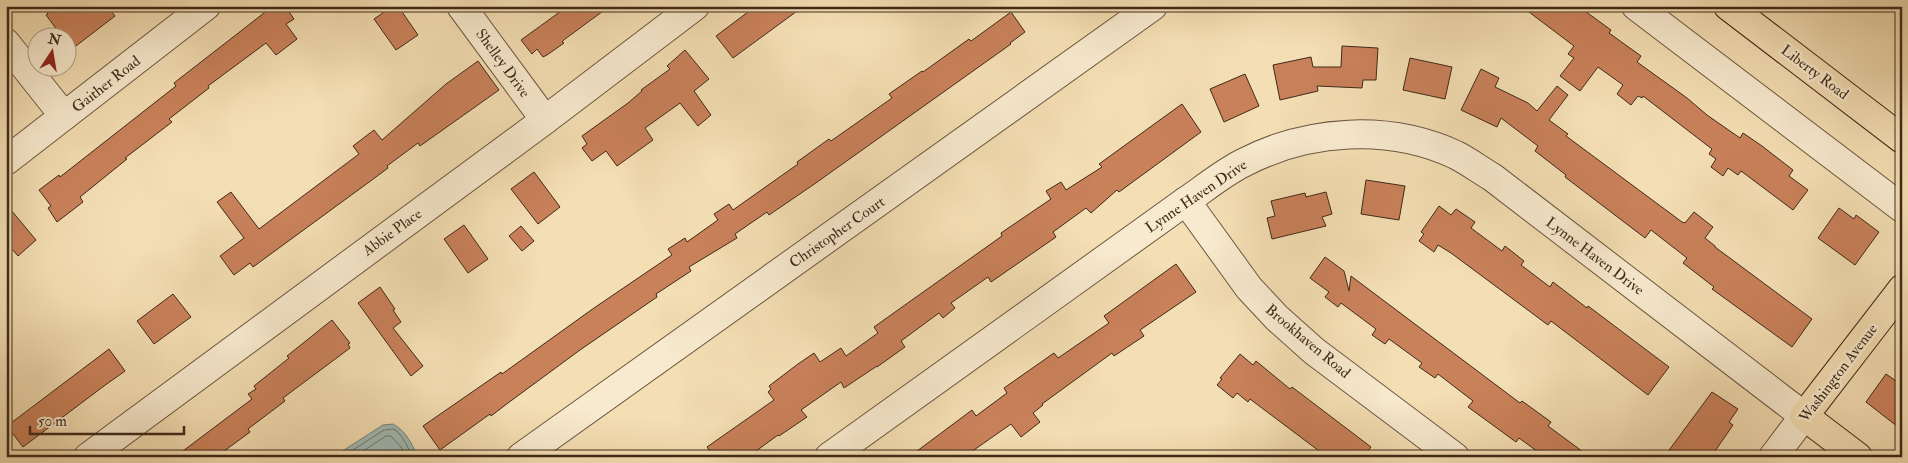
<svg xmlns="http://www.w3.org/2000/svg" width="1908" height="463" font-family="'IM FELL Double Pica',serif">
<style>
.water{fill:#9fbab5;stroke:#788077}
.lines{fill:none;stroke-linecap:round;stroke-linejoin:round}
.shore{stroke:#6e7267;stroke-width:1}
.building{fill:#c9815a;stroke:#3e2a19}
.minor-casing{stroke:#6c5740;stroke-width:30}
.major-casing{stroke:#3e2a19;stroke-width:30}
.minor{stroke:#f8eace;stroke-width:28}
.major{stroke:#f4deb3;stroke-width:28}
.labels{text-anchor:middle;stroke-width:5;stroke-linejoin:round;paint-order:stroke}
.street-label{font-size:15px;fill:#3e2a19;stroke:#f8eace}
</style>
<rect width="100%" height="100%" fill="#f4deb3"/>
<filter id="stains"><feTurbulence type="fractalNoise" baseFrequency=".004" numOctaves="4"/><feColorMatrix values="0 0 0 0 .2 0 0 0 0 .09 0 0 0 0 .02 0 0 0 .5 -.17"/></filter>
<radialGradient id="worn" r=".72"><stop offset=".6" stop-color="#630" stop-opacity="0"/><stop offset="1" stop-color="#630" stop-opacity=".3"/></radialGradient>
<path class="water" d="M393,424C406,431 412,444 418,457H333L383,425Z"/>
<g class="lines">
<g class="shore">
<path d="M342,457L384,430C385,430 391,429 393,429C401,431 409,450 413,457"/>
<polyline points="354,457 386,436 391,436 401,447 406,457"/>
</g>
</g>
<g class="building">
<polygon points="42,6 107,6 115,16 72,49 68,43 68,38 63,38 46,15 48,14"/>
<polygon points="273,6 285,6 294,19 286,24 297,39 276,55 266,43 208,86 209,88 169,119 172,122 125,158 127,159 80,197 83,202 57,222 48,208 51,206 39,190 59,175 60,177 176,86 174,83"/>
<polygon points="393,6 398,6 418,35 396,50 374,19"/>
<polygon points="568,6 610,6 565,39 562,42 564,43 547,55 543,57 537,49 532,54 521,40"/>
<polygon points="756,6 804,6 733,58 716,36"/>
<polygon points="1521,6 1578,6 1611,30 1609,33 1641,56 1637,62 1687,98 1707,115 1740,138 1743,133 1762,146 1793,170 1789,176 1808,190 1793,210 1741,171 1738,175 1728,168 1723,176 1711,167 1716,159 1709,154 1712,149 1643,96 1642,98 1638,96 1631,105 1617,94 1623,85 1598,67 1580,91 1560,76 1574,58 1568,54 1574,46"/>
<polygon points="1011,12 1025,32 1010,43 1011,44 813,185 769,215 767,212 735,234 737,238 689,267 691,271 656,294 657,297 580,350 508,403 491,416 490,414 440,450 423,426 501,372 502,374 594,308 672,255 668,249 685,238 687,242 718,220 714,214 729,204 733,210 798,164 797,162 829,139 831,141 892,98 889,94 922,71 923,72 969,39 971,41"/>
<polygon points="1342,46 1378,48 1376,80 1363,80 1362,88 1317,86 1318,91 1280,100 1273,65 1311,57 1313,67 1341,67"/>
<polygon points="685,50 709,79 694,91 711,115 698,126 680,103 645,128 653,140 617,166 606,151 592,161 582,148 587,144 582,136 628,103 642,91 641,90 670,69 667,66"/>
<polygon points="1410,58 1452,67 1445,99 1403,90"/>
<polygon points="478,61 499,90 420,146 418,143 387,166 388,168 376,177 253,267 250,263 234,275 220,256 244,238 217,202 231,192 259,229 359,154 353,146 374,130 382,140 446,84"/>
<polygon points="1481,69 1499,78 1495,87 1528,103 1537,111 1557,86 1568,95 1549,120 1568,134 1566,136 1682,222 1685,223 1694,212 1713,227 1705,238 1715,246 1715,247 1812,319 1792,347 1712,289 1714,287 1683,263 1687,258 1651,230 1645,238 1565,177 1566,175 1535,151 1538,146 1501,118 1497,127 1461,110"/>
<polygon points="1245,74 1259,106 1224,122 1210,89"/>
<polygon points="1182,104 1201,132 1119,192 1117,190 1091,213 1086,208 1053,232 1056,237 991,282 988,277 951,303 955,308 943,318 939,313 901,341 905,347 877,367 877,366 844,388 841,382 801,410 807,417 779,436 778,435 748,457 714,457 707,447 774,400 768,392 771,389 769,386 798,364 814,353 820,362 841,348 846,356 878,333 874,327 1002,236 1001,233 1051,199 1046,191 1061,182 1066,190 1102,167 1099,164"/>
<polygon points="534,172 560,207 538,224 511,189"/>
<polygon points="1366,180 1405,186 1399,220 1361,214"/>
<polygon points="1326,192 1332,214 1322,217 1326,226 1272,239 1267,218 1275,216 1271,201 1305,193 1306,197"/>
<polygon points="6,204 36,240 18,256 6,242"/>
<polygon points="1439,206 1451,215 1456,209 1475,222 1471,228 1502,251 1505,246 1524,261 1521,265 1550,287 1553,282 1587,308 1588,306 1669,367 1648,395 1551,321 1548,325 1451,253 1438,245 1434,252 1419,241 1424,234 1421,232"/>
<polygon points="1839,208 1854,219 1856,215 1879,232 1855,265 1818,238"/>
<polygon points="464,225 488,259 468,273 444,239"/>
<polygon points="521,226 534,241 522,251 509,236"/>
<polygon points="1325,257 1344,271 1349,291 1351,276 1520,403 1522,401 1551,422 1548,426 1590,457 1545,457 1519,438 1516,442 1468,407 1473,401 1438,374 1435,378 1419,367 1422,363 1389,339 1385,344 1372,335 1376,329 1341,303 1338,307 1325,297 1329,292 1310,278"/>
<polygon points="1176,264 1196,292 1140,330 1144,336 1114,356 1112,353 1042,404 1043,405 1033,413 1040,422 1021,437 1011,424 964,457 909,457 972,410 976,416 1007,393 1004,388 1054,353 1058,358 1109,323 1104,316"/>
<polygon points="380,287 395,309 393,310 401,322 393,328 423,366 411,376 358,303"/>
<polygon points="173,294 191,317 154,344 137,321"/>
<polygon points="332,320 350,343 348,344 350,348 283,398 285,401 248,429 250,432 216,457 175,457 252,399 248,394 256,389 254,386 289,358 287,356"/>
<polygon points="109,349 125,371 104,386 23,447 7,426"/>
<polygon points="1240,354 1253,365 1256,361 1290,389 1292,387 1371,447 1364,457 1327,457 1250,399 1248,402 1237,393 1233,398 1217,385 1222,379 1220,378"/>
<polygon points="1886,374 1902,385 1902,430 1866,402"/>
<polygon points="1712,392 1738,409 1729,422 1733,425 1711,457 1664,457"/>
</g>
<g class="lines">
<g class="minor-casing">
<g id="minor">
<polyline points="461,6 545,120"/>
<polyline points="1636,6 1902,208"/>
<polyline points="6,43 64,116"/>
<polyline points="6,161 206,6"/>
<polyline points="1186,201 1249,288 1277,318 1314,351 1455,457"/>
<polyline points="88,457 545,120 695,6"/>
<polyline points="521,457 1153,6"/>
<path d="M829,457L1186,201C1205,188 1223,173 1243,163C1308,129 1389,124 1456,155C1468,161 1480,170 1492,177L1783,400L1804,416L1773,457"/>
</g>
</g>
<g class="major-casing">
<g id="major">
<polyline points="1728,6 1902,139"/>
<polyline points="1858,457 1804,416 1902,289"/>
</g>
</g>
<use href="#minor" class="minor"/>
<use href="#major" class="major"/>
</g>
<g class="labels">
<g class="street-label">
<text transform="translate(503 63) rotate(54)" y="5">Shelley Drive</text>
<text transform="translate(1815 72) rotate(37)" y="5">Liberty Road</text>
<text transform="translate(106 84) rotate(-38)" y="5">Gaither Road</text>
<text transform="translate(1196 196) rotate(-34)" y="5">Lynne Haven Drive</text>
<text transform="translate(392 232) rotate(-36)" y="5">Abbie Place</text>
<text transform="translate(837 232) rotate(-35)" y="5">Christopher Court</text>
<text transform="translate(1595 256) rotate(37)" y="5">Lynne Haven Drive</text>
<text transform="translate(1308 341) rotate(40)" y="5">Brookhaven Road</text>
<text transform="translate(1838 373) rotate(-53)" y="5">Washington Avenue</text>
</g>
</g>
<rect width="1908" height="463" fill="none" stroke="#f4deb3" stroke-width="25"/>
<rect x="8" y="8" width="1893" height="448" fill="none" stroke="#3e2a19" stroke-width="2.5"/>
<rect x="12" y="12" width="1883" height="438" fill="none" stroke="#3e2a19"/>
<g transform="translate(52 52) rotate(12)"><circle r="24" fill="#f8eace" stroke="#ae9d86"/>
<path d="M0-4L9 19L0 12L-9 19Z" fill="#8f2418"/>
<text y="-8" font-size="14" font-weight="bold" text-anchor="middle" fill="#3e2a19">N</text>
</g>
<path d="M30 426v8h154v-8" fill="none" stroke="#3e2a19" stroke-width="2.5"/>
<text x="38" y="426" font-size="15" fill="#3e2a19" stroke="#f8eace" stroke-width="4" paint-order="stroke">50 m</text>
<rect width="100%" height="100%" filter="url(#stains)"/>
<rect width="100%" height="100%" fill="url(#worn)"/>
</svg>
